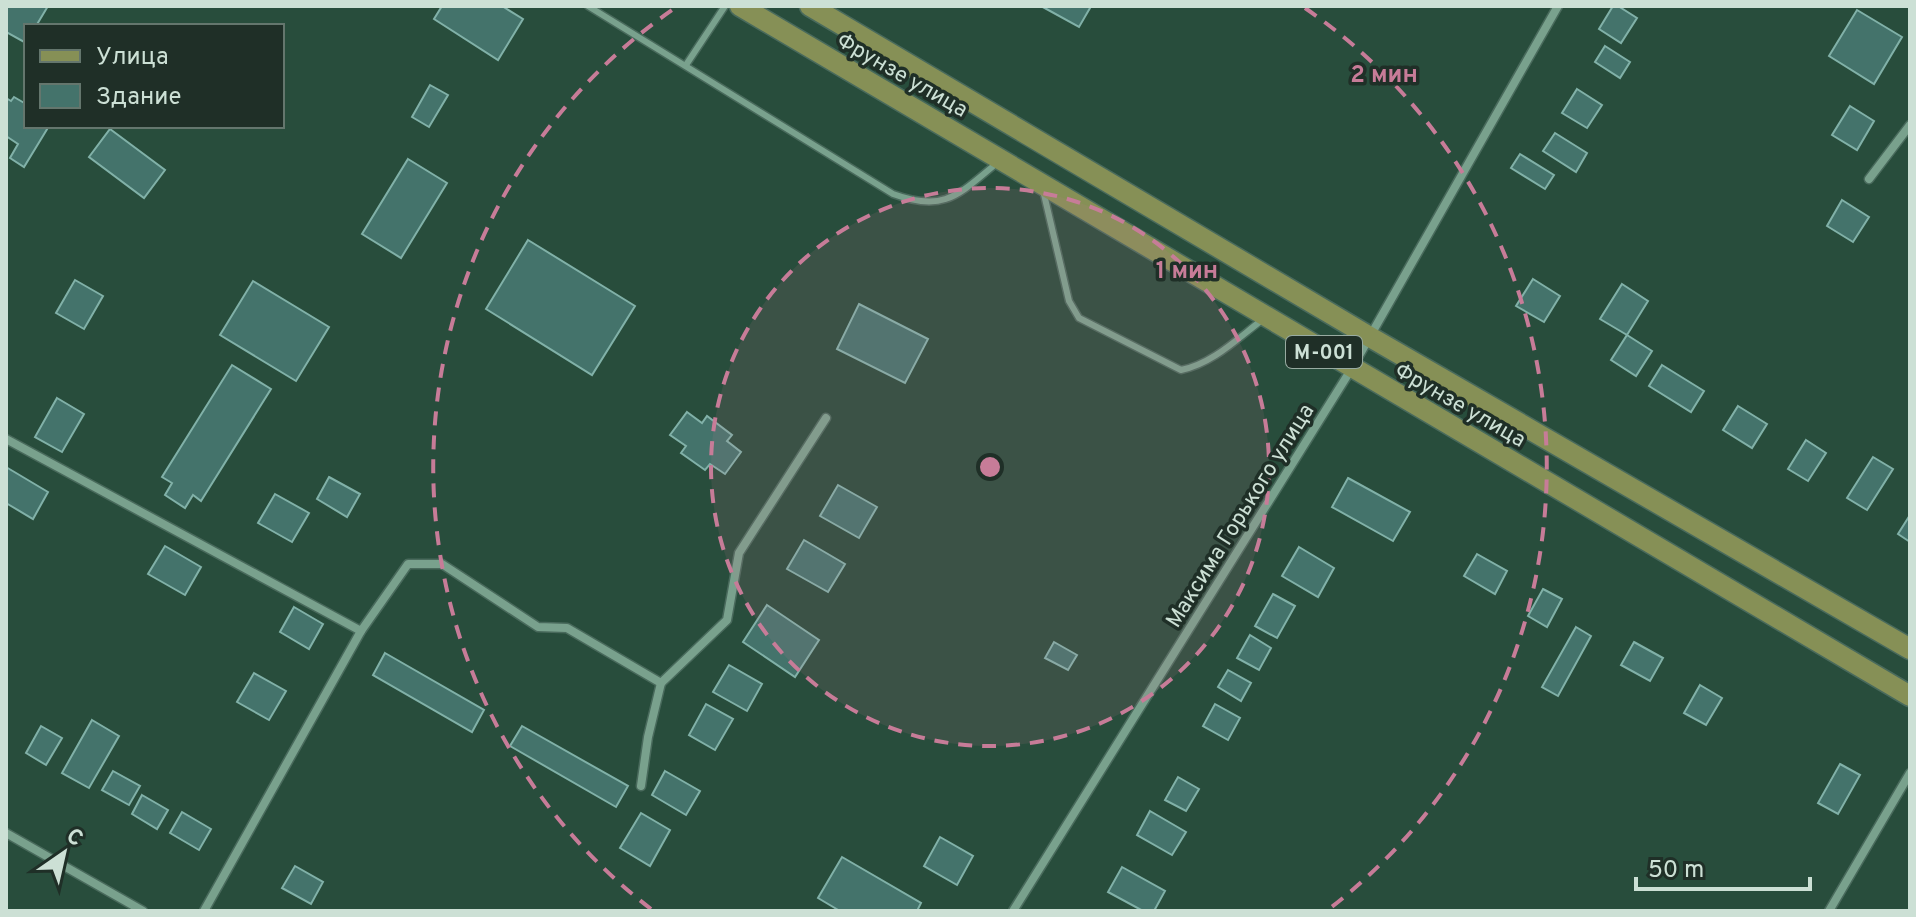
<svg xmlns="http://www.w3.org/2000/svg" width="1916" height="917" font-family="Overpass,sans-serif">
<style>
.building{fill:#44736b;stroke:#81b1a8;stroke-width:2}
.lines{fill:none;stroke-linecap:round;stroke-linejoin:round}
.lane-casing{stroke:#496a5c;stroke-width:9}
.street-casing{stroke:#496a5c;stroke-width:11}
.primary-casing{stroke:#496a5c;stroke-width:23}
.lane{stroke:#79a18d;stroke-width:6}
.street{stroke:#79a18d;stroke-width:8}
.primary{stroke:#869056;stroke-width:20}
.ring{fill:none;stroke:#c77c98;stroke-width:4;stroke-dasharray:14 10}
.labels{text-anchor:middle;stroke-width:7;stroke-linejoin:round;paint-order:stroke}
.shield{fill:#1f2f27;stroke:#98aba1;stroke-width:2}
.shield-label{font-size:20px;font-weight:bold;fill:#cce0d5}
.street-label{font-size:22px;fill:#cce0d5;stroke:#1f2f27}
.centre{fill:#c77c98;stroke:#1f2f27;stroke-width:4}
.ring-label{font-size:24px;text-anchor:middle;font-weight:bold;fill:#c77c98;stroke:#1f2f27;stroke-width:7;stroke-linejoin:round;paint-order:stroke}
</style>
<rect width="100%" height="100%" fill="#284d3c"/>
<g class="building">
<polygon points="6,6 48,6 36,26 26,26 26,43 6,32"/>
<polygon points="442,6 502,6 523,19 498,60 434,19"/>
<polygon points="1041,6 1087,6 1090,8 1079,27"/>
<polygon points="1613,6 1618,6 1637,18 1621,43 1599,29"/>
<polygon points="1857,10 1902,37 1874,84 1829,56"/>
<polygon points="1605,46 1630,62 1620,78 1595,62"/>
<polygon points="430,85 448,95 429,127 412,117"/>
<polygon points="1577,89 1602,105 1587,128 1562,113"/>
<polygon points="14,97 26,104 26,126 49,126 24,167 10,158 18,144 6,136 6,98 11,101"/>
<polygon points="1850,106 1874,121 1857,150 1832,135"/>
<polygon points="110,129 165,170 144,198 89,157"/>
<polygon points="1555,133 1587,153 1576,172 1543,151"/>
<polygon points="1520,154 1554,175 1545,189 1511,168"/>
<polygon points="408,159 447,183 401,258 362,234"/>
<polygon points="1842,200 1869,217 1853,242 1827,226"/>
<polygon points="528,240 635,306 592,375 486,309"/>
<polygon points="1533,279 1560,296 1544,322 1516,306"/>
<polygon points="75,280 103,296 84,329 56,313"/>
<polygon points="253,281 329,327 296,381 220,335"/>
<polygon points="1622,284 1648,301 1627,335 1600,319"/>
<polygon points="859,304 928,339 905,383 837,349"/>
<polygon points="1627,335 1652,351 1636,376 1611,360"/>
<polygon points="232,365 271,389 201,501 193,495 185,508 165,495 172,483 162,477"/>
<polygon points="1662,365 1704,391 1691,412 1649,386"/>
<polygon points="57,398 84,414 62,452 35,437"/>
<polygon points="1738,406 1767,424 1752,448 1723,430"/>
<polygon points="687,412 702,423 707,416 732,435 727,441 741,452 725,474 710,464 705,470 681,453 686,446 670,435"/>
<polygon points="1806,440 1826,453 1808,481 1788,469"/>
<polygon points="1873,457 1893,469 1867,510 1847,498"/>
<polygon points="6,467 48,492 33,519 6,503"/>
<polygon points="329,477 360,494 347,517 317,499"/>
<polygon points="1348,478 1410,512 1393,541 1332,507"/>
<polygon points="838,485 877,507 859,538 820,516"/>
<polygon points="275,494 309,513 292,542 258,523"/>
<polygon points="1910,515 1910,542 1898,534"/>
<polygon points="804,540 845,564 828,592 787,569"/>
<polygon points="165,546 201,567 185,595 148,574"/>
<polygon points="1299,547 1334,568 1318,597 1282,576"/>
<polygon points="1477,554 1507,571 1495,594 1464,576"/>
<polygon points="1543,589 1562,599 1547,627 1528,616"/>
<polygon points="1273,594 1295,606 1277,638 1255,626"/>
<polygon points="767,605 819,640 795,677 743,642"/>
<polygon points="294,607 323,624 309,649 280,632"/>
<polygon points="1576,627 1591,636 1558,696 1542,687"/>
<polygon points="1250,635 1271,648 1259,670 1237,658"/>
<polygon points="1054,642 1077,655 1068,670 1045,658"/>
<polygon points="1634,642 1663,658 1650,681 1621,665"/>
<polygon points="385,653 484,710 472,732 373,675"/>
<polygon points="729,665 762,684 747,711 713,692"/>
<polygon points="1228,670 1251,683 1241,701 1218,687"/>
<polygon points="254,673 286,691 269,720 237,702"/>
<polygon points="1700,685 1722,698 1706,725 1684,713"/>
<polygon points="706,704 733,719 715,750 689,735"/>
<polygon points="1215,704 1240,718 1228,740 1203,726"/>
<polygon points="92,720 119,736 89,788 62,773"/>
<polygon points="41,726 62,738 46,765 26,753"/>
<polygon points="522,726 628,786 616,807 510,746"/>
<polygon points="1840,764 1860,775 1838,814 1818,803"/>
<polygon points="113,771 140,786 129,805 102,790"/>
<polygon points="665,771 700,791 686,815 652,795"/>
<polygon points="1178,777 1199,789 1186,811 1165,800"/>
<polygon points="142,795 168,810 157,829 132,814"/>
<polygon points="1150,811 1186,832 1172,855 1137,835"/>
<polygon points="182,812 211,829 199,850 170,833"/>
<polygon points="641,813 670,830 650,866 620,848"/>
<polygon points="940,837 973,856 957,885 924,866"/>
<polygon points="842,857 921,903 917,911 840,911 818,898"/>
<polygon points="295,866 323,882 311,904 282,888"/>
<polygon points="1122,867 1165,891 1154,911 1143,911 1108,892"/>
</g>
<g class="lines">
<g class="lane-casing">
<g id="lane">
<path d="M588,6L893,194C945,213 959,194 997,163"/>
<polyline points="686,65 725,6"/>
<path d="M1043,190L1069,301L1079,318L1181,370C1212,364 1237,339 1262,320"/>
</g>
</g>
<g class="street-casing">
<g id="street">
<polyline points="1869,179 1910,125"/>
<polyline points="6,439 361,631"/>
<polyline points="661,683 727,620 739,553 826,418"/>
<polyline points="6,833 143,911"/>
<polyline points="204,911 361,631 408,564 442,564 538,627 567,628 661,683 648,737 641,786"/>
<polyline points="1013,911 1352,368 1558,6"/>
<polyline points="1829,911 1910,773"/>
</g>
</g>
<g class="primary-casing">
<g id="primary">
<polyline points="740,6 1910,696"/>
<polyline points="810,6 1370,337 1910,649"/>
</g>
</g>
<use href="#lane" class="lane"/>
<use href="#street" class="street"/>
<use href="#primary" class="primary"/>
</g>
<circle cx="990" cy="467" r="279" fill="#c77c98" fill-opacity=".12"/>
<g class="ring">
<circle cx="990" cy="467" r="279"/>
<path d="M651 909A557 557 0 0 1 675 8M1305 8A557 557 0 0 1 1329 909"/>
</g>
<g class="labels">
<rect class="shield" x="1286" y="336" width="76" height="32" rx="6"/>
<g class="shield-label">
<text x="1324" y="359">M-001</text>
</g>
<g class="street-label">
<text transform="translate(903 74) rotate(30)" y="8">Фрунзе улица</text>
<text transform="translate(1461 404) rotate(30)" y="8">Фрунзе улица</text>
<text transform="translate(1239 515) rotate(-58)" y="8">Максима Горького улица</text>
</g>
</g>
<circle cx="990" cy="467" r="12" class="centre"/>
<g class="ring-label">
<text x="1384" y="82">2 мин</text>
<text x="1187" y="278">1 мин</text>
</g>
<rect width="1916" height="917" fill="none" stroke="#cce0d5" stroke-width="16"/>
<rect x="24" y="24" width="260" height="104" fill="#1f2f27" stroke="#64766d" stroke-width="2"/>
<rect x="40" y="50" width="40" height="12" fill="#869056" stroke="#64766d" stroke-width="2"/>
<text x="96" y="64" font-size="24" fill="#cce0d5">Улица</text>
<rect x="40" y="84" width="40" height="24" fill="#44736b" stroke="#64766d" stroke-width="2"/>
<text x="96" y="104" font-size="24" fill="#cce0d5">Здание</text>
<g transform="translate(64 853) rotate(34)" stroke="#1f2f27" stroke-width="6" paint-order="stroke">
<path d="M0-6L14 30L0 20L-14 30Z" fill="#cce0d5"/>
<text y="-12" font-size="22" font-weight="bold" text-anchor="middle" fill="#cce0d5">С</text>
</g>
<path d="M1636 877v12h174v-12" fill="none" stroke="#cce0d5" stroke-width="4"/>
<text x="1648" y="877" font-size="24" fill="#cce0d5" stroke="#1f2f27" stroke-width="6" paint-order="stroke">50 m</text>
</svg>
